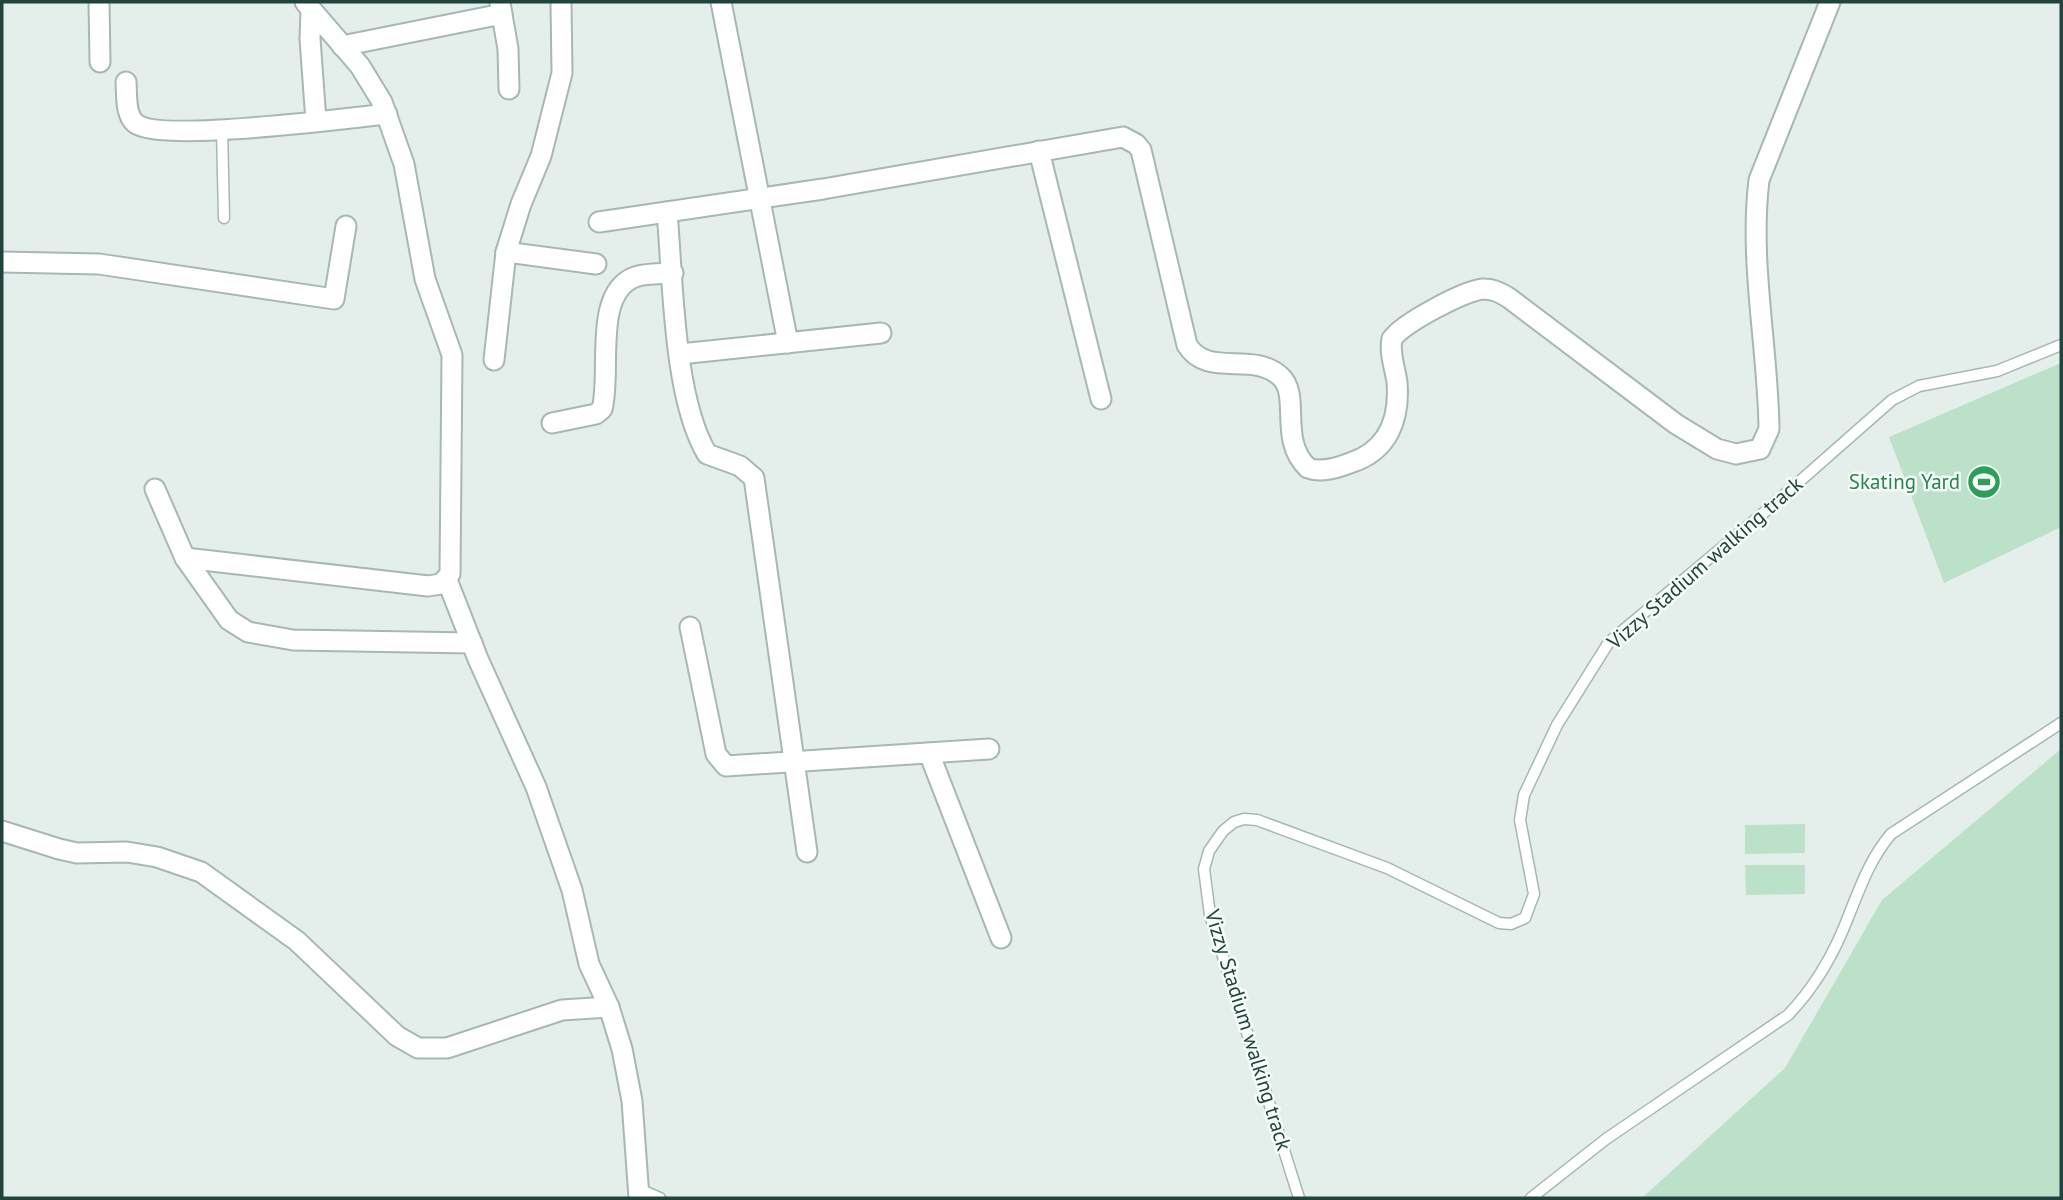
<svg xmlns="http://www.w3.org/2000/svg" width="2063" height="1200" font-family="'PT Sans',sans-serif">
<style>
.green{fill:#bbe2c9}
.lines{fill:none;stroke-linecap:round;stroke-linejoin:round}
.service-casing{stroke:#a6b8b3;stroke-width:13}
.minor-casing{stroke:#a6b8b3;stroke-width:23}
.service{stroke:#fff;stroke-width:10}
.minor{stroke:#fff;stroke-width:19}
.labels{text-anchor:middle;stroke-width:5;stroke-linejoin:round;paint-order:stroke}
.leisure-label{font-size:21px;fill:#27864d;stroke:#f5fbf8;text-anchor:end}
.street-label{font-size:21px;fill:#21433d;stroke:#f5fbf8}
</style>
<rect width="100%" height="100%" fill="#e4efeb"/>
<g class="green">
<polygon points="2061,363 2061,527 1944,583 1889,437"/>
<polygon points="2061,749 2061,1198 1642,1198 1785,1068 1882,900"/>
<polygon points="1805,824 1805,853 1745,854 1745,825"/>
<polygon points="1805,865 1805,894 1746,895 1745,865"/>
</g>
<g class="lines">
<g class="service-casing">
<g id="service">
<polyline points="222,129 224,218"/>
<polyline points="639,1189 660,1198"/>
<polyline points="1299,1198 1210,915 1204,869 1209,851 1223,831 1234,822 1244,819 1257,820 1387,868 1499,923 1511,924 1525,918 1534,894 1520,820 1524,795 1557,725 1609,642 1767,510 1892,400 1919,386 1997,371 2061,345"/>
<path d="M1531,1198L1606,1139L1788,1015C1815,987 1833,956 1847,920C1860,888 1869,860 1891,834L2061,723"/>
</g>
</g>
<g class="minor-casing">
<g id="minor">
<polyline points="99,2 100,62"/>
<polyline points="721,2 788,343"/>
<polyline points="500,3 508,49 509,89"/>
<polyline points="311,10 310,39 316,121"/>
<polyline points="342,46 502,14"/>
<path d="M126,82C127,95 125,114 135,123C158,143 349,118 387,114"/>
<polyline points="1039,151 1101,399"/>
<path d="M667,212C673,279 673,397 707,454L740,466L754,478L807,852"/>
<path d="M599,222L823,189L1123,137L1136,144L1141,150L1187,345C1208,379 1253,350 1281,377C1301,396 1278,440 1308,468C1321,473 1337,468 1350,463C1388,451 1400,420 1397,382C1395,368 1389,353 1392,339C1403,323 1464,291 1483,289C1494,289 1501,293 1509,298L1676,424L1717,449L1736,454L1760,449L1769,429C1768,347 1749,262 1759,180L1830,2"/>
<polyline points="506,252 596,264"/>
<polyline points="2,262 99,264 334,299 346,226"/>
<polyline points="680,354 881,333"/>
<polyline points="494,360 506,252 521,204 541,156 562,73 561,2"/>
<path d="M552,423L596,414L602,409C612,374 592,293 635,277C646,273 661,274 673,273"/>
<polyline points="155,489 185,558 229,620 248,632 293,640 472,643"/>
<polyline points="185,558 428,586 441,584 450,574 452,355 425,279 404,164 382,102 360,66 305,2"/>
<polyline points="447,580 478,659 536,787 572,890 589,964 609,1007 622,1049 632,1101 639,1198"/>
<polyline points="690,627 716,754 726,766 989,749"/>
<polyline points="929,753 1001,938"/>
<polyline points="2,831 59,849 77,853 127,852 157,857 201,872 297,941 397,1036 418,1048 447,1048 562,1010 609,1007"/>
</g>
</g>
<use href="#service" class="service"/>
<use href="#minor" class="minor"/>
</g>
<defs>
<g id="stadium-disc" transform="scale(1.75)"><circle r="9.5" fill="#2e9e5b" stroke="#f5fbf8"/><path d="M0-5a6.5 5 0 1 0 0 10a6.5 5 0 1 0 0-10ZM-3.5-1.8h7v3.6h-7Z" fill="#fff"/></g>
</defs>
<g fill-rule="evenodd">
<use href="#stadium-disc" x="1984" y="482"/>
</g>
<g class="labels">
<g class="leisure-label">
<text x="1960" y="489">Skating Yard</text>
</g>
<g class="street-label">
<text transform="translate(1705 563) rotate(-41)" y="7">Vizzy Stadium walking track</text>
<text transform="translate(1248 1030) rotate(73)" y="7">Vizzy Stadium walking track</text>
</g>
</g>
<rect width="2063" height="1200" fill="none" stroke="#21433d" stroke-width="7"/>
</svg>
